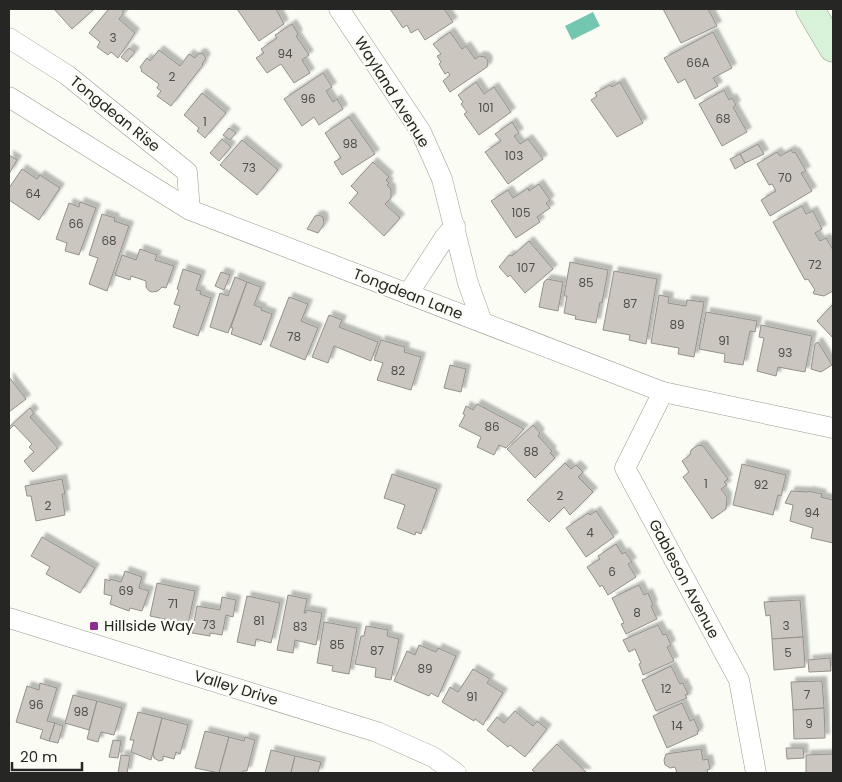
<svg xmlns="http://www.w3.org/2000/svg" width="842" height="782" font-family="Poppins,sans-serif">
<style>
.water{fill:#73c7b0}
.building{fill:#cbc7c0;stroke:#94918a;filter:url(#shadow)}
.lines{fill:none;stroke-linecap:round;stroke-linejoin:round}
.street-casing{stroke:#989991;stroke-width:21}
.secondary-casing{stroke:#989991;stroke-width:29}
.street{stroke:#fff;stroke-width:20}
.secondary{stroke:#d7f2d9;stroke-width:28}
.poi-dot{fill:#8f2c93;stroke:#fbfdf5;stroke-width:2}
.labels{text-anchor:middle;stroke-width:4.5;stroke-linejoin:round;paint-order:stroke}
.number-label{font-size:12px;fill:#4f4f4b}
.street-label{font-size:15px;fill:#262724;stroke:#fbfdf5}
.poi-label{font-size:15px;fill:#262724;stroke:#fbfdf5;text-anchor:start}
</style>
<defs>
<filter id="shadow"><feDropShadow dx="4.5" dy="-4.5" stdDeviation="1" flood-color="#0004"/></filter>
</defs>
<rect width="100%" height="100%" fill="#fbfdf5"/>
<polygon class="water" points="593,12 600,26 572,40 565,26"/>
<g class="building">
<polygon points="54,9 92,9 93,10 72,29"/>
<polygon points="106,9 123,9 123,14 119,19 135,33 118,58 111,52 108,55 97,47 100,42 89,33 108,10"/>
<polygon points="237,9 276,9 284,24 259,41"/>
<polygon points="390,9 444,9 453,22 425,40 418,29 411,33 407,25 403,28"/>
<polygon points="663,9 708,9 717,26 681,43"/>
<polygon points="292,24 298,34 296,36 309,55 302,60 310,73 294,83 281,64 267,73 256,58 264,53 261,49 277,38 275,35"/>
<polygon points="450,32 462,49 466,46 475,59 479,56 485,57 488,61 487,67 450,92 443,81 450,75 448,72 445,74 439,64 441,62 437,56 441,54 433,44"/>
<polygon points="713,32 732,68 713,78 718,86 695,99 685,79 678,83 664,58"/>
<polygon points="129,48 135,52 127,62 121,57"/>
<polygon points="159,50 180,66 189,54 195,58 198,54 202,53 206,58 202,64 203,65 171,106 157,96 161,91 157,88 159,84 141,71 142,70 140,67 147,58 150,61"/>
<polygon points="323,73 332,87 326,91 333,102 337,99 343,109 319,125 314,117 302,126 284,99"/>
<polygon points="476,82 484,94 494,87 511,112 479,135 464,114 467,112 461,104 463,102 458,95"/>
<polygon points="620,82 643,123 617,137 591,100 597,96 595,93 610,85 612,87"/>
<polygon points="724,90 729,100 732,98 736,105 733,107 747,132 722,146 699,104"/>
<polygon points="202,93 226,113 205,138 197,131 199,128 184,115"/>
<polygon points="349,117 375,154 342,175 334,162 341,158 325,133"/>
<polygon points="512,122 519,133 514,136 520,144 528,139 543,159 508,184 485,152 501,141 495,134"/>
<polygon points="229,128 236,133 230,140 223,135"/>
<polygon points="222,139 231,147 219,161 210,153"/>
<polygon points="242,140 278,170 257,195 220,165"/>
<polygon points="758,144 764,154 745,163 740,154"/>
<polygon points="791,150 793,153 795,152 806,171 801,173 812,191 770,216 761,200 776,191 772,184 769,185 757,164 777,152 780,156"/>
<polygon points="740,154 745,163 735,169 730,159"/>
<polygon points="9,155 17,160 9,174"/>
<polygon points="373,162 389,177 386,180 389,183 387,185 391,189 391,198 385,204 400,218 384,236 349,203 358,193 351,186"/>
<polygon points="22,169 37,179 40,175 60,188 39,220 9,200 9,188"/>
<polygon points="539,184 550,200 546,203 550,208 537,217 540,222 516,238 491,201 508,190 513,198 528,188 529,191"/>
<polygon points="80,202 96,208 79,255 65,251 67,243 56,239 69,203 79,207"/>
<polygon points="802,206 806,214 813,211 822,229 815,233 820,241 826,238 833,250 833,291 824,296 814,294 813,292 815,290 808,279 805,280 773,222"/>
<polygon points="102,214 115,218 114,221 129,226 107,291 89,284 98,258 89,255"/>
<polygon points="319,215 323,217 324,224 318,233 307,229 315,216"/>
<polygon points="529,241 553,269 525,293 510,275 508,277 499,267 509,255 512,256"/>
<polygon points="140,249 157,255 155,260 174,266 166,288 162,287 158,291 152,292 149,291 146,287 146,281 131,276 130,280 115,275 122,255 136,260"/>
<polygon points="570,262 608,270 602,303 600,302 596,323 575,319 576,316 564,313 567,296 564,296"/>
<polygon points="183,269 201,275 196,290 201,291 200,294 211,298 198,336 173,327 180,306 174,304 179,290 177,289"/>
<polygon points="614,271 657,279 646,344 629,340 630,335 603,330"/>
<polygon points="221,272 230,275 224,290 215,286"/>
<polygon points="235,277 247,282 228,333 210,327 220,293 228,296"/>
<polygon points="547,279 563,282 558,311 539,307 544,282"/>
<polygon points="247,282 261,287 254,305 262,308 261,310 272,314 261,345 231,334 233,328 231,327"/>
<polygon points="659,295 669,297 668,303 686,306 687,300 704,302 694,357 678,354 679,348 651,343"/>
<polygon points="289,297 308,304 301,321 318,328 305,360 270,346"/>
<polygon points="833,304 833,338 817,321"/>
<polygon points="706,312 757,321 755,332 750,331 743,365 724,362 725,354 699,349"/>
<polygon points="329,315 342,320 339,327 378,342 371,361 334,346 328,363 312,357"/>
<polygon points="761,325 812,336 805,372 778,367 776,376 757,371 764,338 759,337"/>
<polygon points="381,340 405,347 404,352 421,357 411,390 377,380 383,363 374,360"/>
<polygon points="818,342 832,365 821,372 811,369 815,344"/>
<polygon points="450,365 466,369 461,392 444,388"/>
<polygon points="9,377 26,399 9,412"/>
<polygon points="477,404 524,429 506,448 499,445 494,455 477,447 481,437 459,426 465,415 463,414 466,406 473,410"/>
<polygon points="30,408 34,413 30,417 58,448 33,472 24,461 34,452 29,447 32,444 14,425 9,430 9,427"/>
<polygon points="533,425 540,433 538,436 552,451 550,453 555,458 535,478 507,449"/>
<polygon points="698,445 703,446 728,479 724,482 727,485 721,489 727,497 726,509 712,519 683,477 689,472 682,461 690,455 691,450"/>
<polygon points="565,463 571,469 576,465 583,472 578,477 593,492 570,515 564,507 549,522 527,500"/>
<polygon points="742,464 786,475 781,496 778,495 773,515 733,505"/>
<polygon points="392,474 437,489 421,534 416,532 415,535 397,528 405,505 384,498"/>
<polygon points="62,479 65,494 62,494 65,515 36,521 31,496 27,496 25,486"/>
<polygon points="791,491 808,492 808,491 822,494 821,497 833,500 833,543 811,538 813,528 790,521 793,505 785,503"/>
<polygon points="596,511 614,537 586,557 566,528 588,513 590,515"/>
<polygon points="42,537 95,568 80,593 46,574 50,567 31,556"/>
<polygon points="616,544 622,554 625,552 632,562 628,564 636,577 608,595 602,585 600,587 587,567 600,559 598,556"/>
<polygon points="125,571 142,577 139,588 149,591 142,611 130,608 129,611 110,604 112,596 104,594 105,579 110,581 110,579 121,582"/>
<polygon points="157,583 195,591 188,624 150,616"/>
<polygon points="639,585 644,595 648,593 653,605 651,606 657,619 626,634 621,624 624,623 612,598"/>
<polygon points="288,595 307,599 304,613 306,613 306,610 322,613 316,645 295,640 293,653 277,650"/>
<polygon points="247,596 280,603 271,643 256,639 255,646 237,642"/>
<polygon points="222,597 236,600 233,617 226,615 222,635 210,633 210,636 192,633 197,606 220,610"/>
<polygon points="800,600 803,637 772,639 770,615 766,616 764,602"/>
<polygon points="324,622 357,628 349,674 332,671 333,666 317,663"/>
<polygon points="658,625 663,635 666,634 671,645 667,647 674,661 643,675 639,664 641,663 635,649 629,652 623,640"/>
<polygon points="366,626 388,630 387,636 399,639 391,680 375,677 376,668 355,664 361,636 364,636"/>
<polygon points="803,637 805,667 774,670 772,639"/>
<polygon points="419,645 436,652 438,648 456,656 438,697 431,693 429,696 394,681 407,651 415,655"/>
<polygon points="830,658 831,671 809,672 808,660"/>
<polygon points="671,666 680,684 683,683 688,694 685,695 687,698 656,711 642,680"/>
<polygon points="473,669 490,679 487,683 503,693 483,725 475,719 474,721 442,702 450,687 458,692"/>
<polygon points="822,681 824,708 793,710 791,682"/>
<polygon points="40,683 57,688 47,721 55,723 49,741 40,738 43,730 16,722 27,686 39,690"/>
<polygon points="73,695 97,701 89,730 65,723"/>
<polygon points="97,701 122,708 114,735 101,732 98,742 87,739"/>
<polygon points="682,703 690,721 694,719 699,731 697,731 698,734 667,748 653,716"/>
<polygon points="824,708 825,738 794,739 793,710"/>
<polygon points="515,711 533,726 537,721 547,729 525,757 510,745 508,747 487,730 497,717 504,723"/>
<polygon points="138,712 162,718 151,760 131,752 134,740 130,740"/>
<polygon points="162,718 188,725 180,754 176,752 174,759 163,756 163,760 159,761 154,758 153,754"/>
<polygon points="55,723 63,726 58,743 49,741"/>
<polygon points="205,731 229,737 219,773 195,768"/>
<polygon points="229,737 244,741 245,737 255,740 247,771 243,771 242,773 219,773"/>
<polygon points="113,740 121,741 118,758 109,757"/>
<polygon points="557,744 587,773 536,773 532,770"/>
<polygon points="786,748 803,748 804,758 787,759"/>
<polygon points="701,749 703,760 708,759 710,769 707,770 708,773 677,773 675,767 670,768 665,765 664,760 666,754"/>
<polygon points="271,750 295,756 291,773 265,773"/>
<polygon points="833,754 833,773 806,773 806,755"/>
<polygon points="121,755 130,756 127,773 118,773"/>
<polygon points="295,756 321,762 318,773 291,773"/>
</g>
<g class="lines">
<g class="street-casing">
<g id="street">
<polyline points="339,9 421,132 442,179 468,283 482,322"/>
<polyline points="9,38 67,75 187,172 190,210"/>
<polyline points="9,97 190,210 663,392 833,428"/>
<polyline points="408,294 445,237 455,226"/>
<polyline points="663,392 625,468 739,680 756,773"/>
<polyline points="9,618 377,732 433,757 456,773"/>
</g>
</g>
<g class="secondary-casing">
<polyline id="secondary" points="810,9 833,48"/>
</g>
<use href="#street" class="street"/>
<use href="#secondary" class="secondary"/>
</g>
<rect class="poi-dot" x="89" y="621" width="10" height="10" rx="2.5"/>
<g class="labels">
<g class="number-label">
<text x="113" y="42">3</text>
<text x="285" y="58">94</text>
<text x="698" y="67">66A</text>
<text x="172" y="81">2</text>
<text x="308" y="103">96</text>
<text x="486" y="112">101</text>
<text x="723" y="123">68</text>
<text x="205" y="126">1</text>
<text x="350" y="148">98</text>
<text x="514" y="160">103</text>
<text x="249" y="172">73</text>
<text x="785" y="182">70</text>
<text x="33" y="198">64</text>
<text x="521" y="217">105</text>
<text x="76" y="228">66</text>
<text x="109" y="245">68</text>
<text x="815" y="269">72</text>
<text x="526" y="272">107</text>
<text x="586" y="287">85</text>
<text x="630" y="308">87</text>
<text x="677" y="329">89</text>
<text x="294" y="341">78</text>
<text x="724" y="345">91</text>
<text x="785" y="357">93</text>
<text x="398" y="375">82</text>
<text x="492" y="431">86</text>
<text x="531" y="456">88</text>
<text x="706" y="488">1</text>
<text x="761" y="489">92</text>
<text x="560" y="500">2</text>
<text x="48" y="510">2</text>
<text x="812" y="517">94</text>
<text x="590" y="537">4</text>
<text x="612" y="576">6</text>
<text x="126" y="595">69</text>
<text x="173" y="608">71</text>
<text x="637" y="617">8</text>
<text x="259" y="625">81</text>
<text x="209" y="629">73</text>
<text x="786" y="630">3</text>
<text x="300" y="631">83</text>
<text x="337" y="649">85</text>
<text x="377" y="655">87</text>
<text x="788" y="657">5</text>
<text x="425" y="673">89</text>
<text x="666" y="693">12</text>
<text x="807" y="699">7</text>
<text x="472" y="701">91</text>
<text x="36" y="709">96</text>
<text x="81" y="716">98</text>
<text x="809" y="728">9</text>
<text x="677" y="730">14</text>
</g>
<g class="street-label">
<text transform="translate(392 92) rotate(58)" y="5">Wayland Avenue</text>
<text transform="translate(115 114) rotate(39)" y="5">Tongdean Rise</text>
<text transform="translate(408 294) rotate(21)" y="5">Tongdean Lane</text>
<text transform="translate(684 579) rotate(62)" y="5">Gableson Avenue</text>
<text transform="translate(236 688) rotate(17)" y="5">Valley Drive</text>
</g>
<g class="poi-label">
<text x="104" y="631">Hillside Way</text>
</g>
</g>
<rect width="842" height="782" fill="none" stroke="#262724" stroke-width="20"/>
<path d="M12 762v8h70v-8" fill="none" stroke="#262724" stroke-width="2.5"/>
<text x="20" y="762" font-size="15" fill="#262724" stroke="#fbfdf5" stroke-width="4" paint-order="stroke">20 m</text>
</svg>
